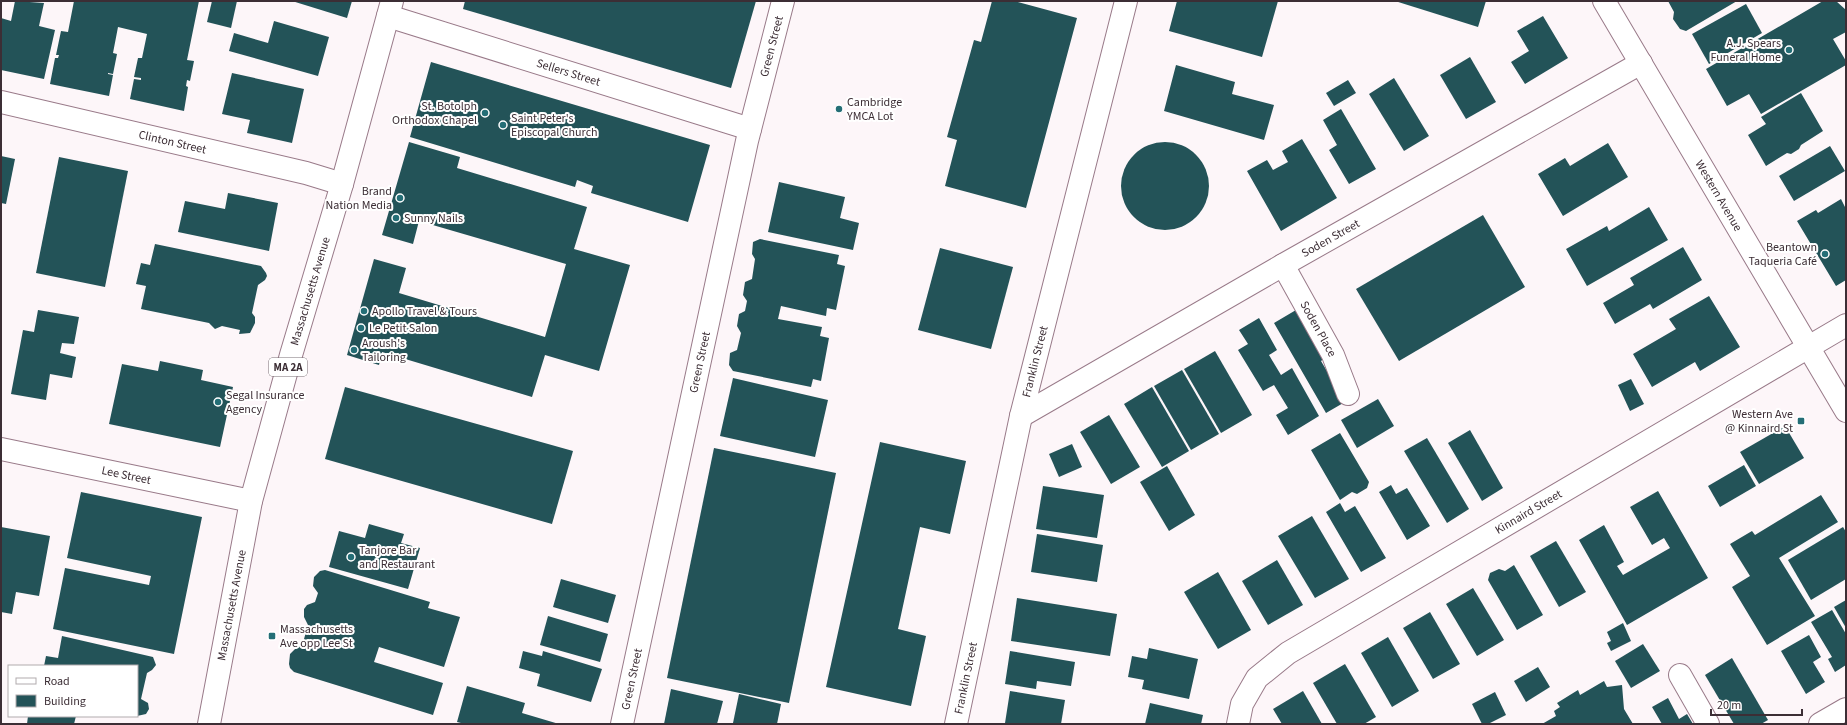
<svg xmlns="http://www.w3.org/2000/svg" width="1847" height="725" font-family="'Source Sans 3',sans-serif">
<style>
.building{fill:#235358}
.lines{fill:none;stroke-linecap:round;stroke-linejoin:round}
.minor-casing{stroke:#997a89;stroke-width:24}
.major-casing{stroke:#997a89;stroke-width:24}
.minor{stroke:#fff;stroke-width:22}
.major{stroke:#fff;stroke-width:22}
.poi-dot{fill:#246e76;stroke:#fff;stroke-width:1.5}
.labels{text-anchor:middle;stroke-width:4;stroke-linejoin:round;paint-order:stroke}
.shield{fill:#fff;stroke:#766d72;stroke-width:1}
.shield-label{font-size:11px;font-weight:bold;fill:#3c2e35}
.poi-label{font-size:12px;fill:#3c2e35;stroke:#fff;text-anchor:start}
.street-label{font-size:12px;fill:#3c2e35;stroke:#fff}
</style>
<rect width="100%" height="100%" fill="#fdf6f9"/>
<g class="building">
<polygon points="15,1 44,3 39,26 55,30 44,79 1,70 1,18 11,21"/>
<polygon points="74,1 199,1 187,60 194,61 190,81 187,80 186,86 188,87 184,111 130,99 134,79 141,80 141,78 134,77 138,58 142,58 147,34 118,27 113,53 117,54 113,74 108,73 108,74 113,75 109,96 50,84 55,58 58,58 59,55 56,55 61,31 68,32"/>
<polygon points="212,1 237,1 231,28 207,22"/>
<polygon points="292,1 352,1 347,18"/>
<polygon points="465,1 756,1 731,88 463,9"/>
<polygon points="992,1 1014,1 1077,18 1026,208 945,186 957,140 947,137 974,40 981,42"/>
<polygon points="1177,1 1278,1 1262,57 1169,31"/>
<polygon points="1395,1 1486,1 1478,27"/>
<polygon points="1668,1 1737,1 1686,31 1680,29 1673,19 1674,12"/>
<polygon points="1823,1 1836,1 1846,10 1846,32 1833,39 1846,61 1846,65 1761,114 1749,94 1727,106 1706,69"/>
<polygon points="1746,4 1762,33 1709,64 1692,34"/>
<polygon points="1543,16 1568,58 1525,84 1511,62 1529,51 1517,31"/>
<polygon points="274,21 329,37 318,76 229,51 234,33 268,43"/>
<polygon points="1470,57 1496,102 1466,119 1440,75"/>
<polygon points="431,62 710,145 688,222 591,193 593,186 577,180 575,187 410,137"/>
<polygon points="1176,65 1235,82 1232,94 1274,105 1264,140 1164,111"/>
<polygon points="232,73 304,89 292,143 247,133 250,120 222,114"/>
<polygon points="1394,78 1429,136 1404,151 1369,94"/>
<polygon points="1348,80 1356,93 1334,106 1326,93"/>
<polygon points="1801,93 1823,131 1801,145 1799,149 1791,154 1787,153 1766,166 1748,135 1766,124 1761,117"/>
<polygon points="1341,109 1376,169 1349,184 1329,150 1337,145 1323,120"/>
<polygon points="1302,139 1337,198 1281,231 1247,171 1267,160 1273,170 1288,162 1282,151"/>
<circle cx="1165" cy="186" r="44"/>
<polygon points="409,142 460,157 457,168 587,207 574,249 630,265 599,371 545,355 532,397 382,352 379,365 347,355 374,259 406,268 399,293 545,337 566,264 419,221 413,244 382,235"/>
<polygon points="1608,143 1628,177 1563,216 1538,174 1565,158 1570,166"/>
<polygon points="1830,146 1845,171 1794,201 1779,176"/>
<polygon points="1,156 15,159 6,204 1,203"/>
<polygon points="59,157 128,171 105,287 36,273"/>
<polygon points="779,182 845,197 840,218 859,223 853,250 768,232"/>
<polygon points="228,193 278,203 269,251 178,232 185,201 225,209"/>
<polygon points="1841,199 1846,209 1846,280 1836,286 1797,221 1816,210 1818,213"/>
<polygon points="1649,207 1668,240 1587,286 1566,249 1607,226 1609,231"/>
<polygon points="1483,215 1525,287 1399,361 1356,289"/>
<polygon points="760,239 839,255 837,264 845,266 836,310 827,308 826,316 781,306 778,319 822,327 820,336 829,338 821,381 813,379 811,387 733,371 729,365 730,353 737,350 741,333 737,326 739,314 745,311 747,301 743,295 745,282 752,279 755,259 752,254 753,242"/>
<polygon points="155,244 261,266 266,273 267,276 265,280 258,285 252,313 255,317 255,323 250,333 239,334 240,330 222,326 215,329 209,323 141,309 146,286 136,284 141,263 150,265"/>
<polygon points="1683,247 1702,280 1653,309 1650,304 1615,324 1603,303 1634,285 1630,278"/>
<polygon points="940,248 1013,267 991,349 918,330"/>
<polygon points="1709,296 1740,347 1700,371 1695,362 1652,387 1633,354 1676,329 1669,319"/>
<polygon points="38,310 79,317 74,344 62,343 60,353 76,357 72,378 50,374 46,400 11,394 23,330 34,332"/>
<polygon points="1296,310 1325,358 1321,361 1345,402 1326,413 1274,323"/>
<polygon points="1259,318 1277,350 1269,355 1281,375 1292,368 1319,416 1288,435 1276,415 1288,408 1274,385 1263,391 1238,350 1248,344 1239,330"/>
<polygon points="1215,351 1252,415 1221,433 1184,369"/>
<polygon points="160,361 203,370 201,380 233,387 220,447 109,424 122,364 158,371"/>
<polygon points="1182,370 1219,434 1191,450 1154,386"/>
<polygon points="733,378 828,400 815,457 720,436"/>
<polygon points="1631,379 1644,404 1630,411 1618,385"/>
<polygon points="345,387 573,451 552,524 325,459"/>
<polygon points="1152,387 1189,451 1162,467 1124,404"/>
<polygon points="1378,399 1394,426 1357,448 1341,420"/>
<polygon points="1109,415 1140,467 1111,484 1080,432"/>
<polygon points="1785,426 1804,458 1759,484 1740,452"/>
<polygon points="1470,430 1503,488 1482,501 1448,443"/>
<polygon points="1340,433 1369,482 1367,488 1357,494 1352,492 1340,500 1311,450"/>
<polygon points="1427,438 1469,509 1447,523 1404,451"/>
<polygon points="880,442 966,461 950,534 920,527 898,629 926,636 911,706 826,687"/>
<polygon points="1072,444 1082,467 1059,477 1049,454"/>
<polygon points="714,448 836,473 789,703 667,678"/>
<polygon points="1744,465 1756,486 1720,507 1708,486"/>
<polygon points="1167,466 1195,515 1169,531 1140,482"/>
<polygon points="1391,485 1396,494 1407,488 1430,526 1407,540 1379,492"/>
<polygon points="1043,486 1104,495 1097,538 1036,529"/>
<polygon points="1658,491 1708,578 1627,625 1579,540 1604,525 1624,562 1617,566 1623,575 1670,548 1664,538 1652,545 1630,507"/>
<polygon points="81,492 202,517 174,654 53,629 65,568 149,585 151,576 67,558"/>
<polygon points="1821,495 1838,522 1779,558 1815,616 1767,645 1732,587 1750,576 1730,544 1752,531 1755,535"/>
<polygon points="1340,503 1345,512 1355,506 1386,558 1361,572 1326,512"/>
<polygon points="1312,516 1349,579 1315,598 1278,536"/>
<polygon points="369,524 404,534 401,543 420,548 408,589 329,567 339,531 365,538"/>
<polygon points="1,527 50,536 39,596 16,592 12,614 1,612"/>
<polygon points="1843,527 1846,532 1846,579 1811,600 1788,560"/>
<polygon points="1037,534 1103,545 1097,582 1031,572"/>
<polygon points="1556,541 1586,592 1559,607 1530,556"/>
<polygon points="1277,560 1303,605 1268,625 1242,581"/>
<polygon points="1514,565 1543,615 1517,630 1488,580 1490,573 1499,569 1505,571"/>
<polygon points="325,570 430,602 428,608 460,617 444,667 379,647 374,662 443,683 433,715 294,672 290,668 289,664 290,654 297,647 302,646 308,625 304,617 304,609 307,605 315,602 318,593 313,586 314,577 320,571"/>
<polygon points="1218,572 1251,630 1218,649 1184,592"/>
<polygon points="561,579 616,595 608,623 553,607"/>
<polygon points="1473,588 1504,640 1477,656 1446,604"/>
<polygon points="1017,598 1117,614 1110,656 1011,641"/>
<polygon points="1846,600 1846,628 1834,607"/>
<polygon points="1832,610 1846,634 1846,665 1835,672 1828,659 1832,657 1811,622"/>
<polygon points="1430,612 1460,664 1433,679 1403,628"/>
<polygon points="548,616 608,634 600,662 540,645"/>
<polygon points="1623,623 1631,641 1611,651 1607,643 1611,641 1607,632"/>
<polygon points="1809,635 1821,657 1813,662 1825,682 1806,694 1781,651"/>
<polygon points="62,636 153,657 156,665 152,670 147,673 141,699 148,703 149,709 146,714 137,716 137,666 44,666 46,656 58,658"/>
<polygon points="1388,637 1419,691 1392,707 1361,653"/>
<polygon points="1643,644 1660,671 1631,688 1615,661"/>
<polygon points="1149,648 1198,659 1189,699 1142,689 1144,680 1128,677 1132,656 1147,659"/>
<polygon points="523,651 542,656 543,651 602,669 591,702 537,686 540,674 519,668"/>
<polygon points="1010,651 1075,662 1071,686 1037,681 1036,689 1005,684"/>
<polygon points="1732,658 1768,720 1761,724 1734,724 1705,675"/>
<polygon points="1345,664 1376,717 1364,724 1337,724 1313,683"/>
<polygon points="1538,667 1550,687 1526,702 1514,681"/>
<polygon points="1604,681 1607,687 1622,685 1624,709 1633,724 1542,724 1556,716 1554,711 1560,707 1557,703 1578,690 1580,695"/>
<polygon points="467,686 525,703 522,713 559,724 465,724 457,722"/>
<polygon points="671,689 723,701 717,724 664,724"/>
<polygon points="1010,691 1065,700 1061,724 1005,723"/>
<polygon points="1303,691 1322,724 1282,724 1273,709"/>
<polygon points="1495,692 1506,715 1488,724 1482,724 1472,704"/>
<polygon points="739,694 781,704 777,724 733,723"/>
<polygon points="1668,698 1679,719 1687,714 1693,724 1662,724 1652,707"/>
<polygon points="1150,703 1203,715 1201,724 1145,724"/>
<polygon points="28,716 76,716 74,724 27,724"/>
</g>
<g class="lines">
<g class="minor-casing">
<g id="minor">
<path id="s1" d="M388,16L750,129"/>
<path id="s2" d="M1,102L306,173L342,184"/>
<path id="s3" d="M1283,265L1333,355L1348,394"/>
<path id="s4" d="M1021,416L1283,265L1641,63"/>
<path id="s5" d="M1,449L251,501"/>
<polyline points="1680,675 1708,724"/>
<path id="s6" d="M622,724L747,141L783,1"/>
<path id="s7" d="M956,724L1021,416L1126,1"/>
<path id="s8" d="M1238,724L1242,704L1257,678L1288,653L1846,325"/>
<polyline points="1820,724 1846,709"/>
</g>
</g>
<g class="major-casing">
<g id="major">
<path id="s9" d="M1604,1L1846,411"/>
<path id="s10" d="M209,724L251,501L291,355L342,184L392,1"/>
</g>
</g>
<use href="#minor" class="minor"/>
<use href="#major" class="major"/>
</g>
<g class="poi-dot">
<circle cx="1789" cy="50" r="4"/>
<circle cx="839" cy="109" r="4"/>
<circle cx="485" cy="113" r="4"/>
<circle cx="503" cy="125" r="4"/>
<circle cx="400" cy="198" r="4"/>
<circle cx="396" cy="218" r="4"/>
<circle cx="1825" cy="254" r="4"/>
<circle cx="364" cy="311" r="4"/>
<circle cx="361" cy="328" r="4"/>
<circle cx="354" cy="350" r="4"/>
<circle cx="218" cy="402" r="4"/>
<rect x="1797" y="417" width="8" height="8" rx="2"/>
<circle cx="351" cy="557" r="4"/>
<rect x="268" y="632" width="8" height="8" rx="2"/>
</g>
<g class="labels">
<rect class="shield" x="269" y="358" width="38" height="18" rx="3"/>
<g class="shield-label">
<text x="288" y="371">MA 2A</text>
</g>
<g class="poi-label">
<text x="1781" y="47" text-anchor="end">A.J. Spears<tspan x="1781" dy="14">Funeral Home</tspan></text>
<text x="847" y="106">Cambridge<tspan x="847" dy="14">YMCA Lot</tspan></text>
<text x="477" y="110" text-anchor="end">St. Botolph<tspan x="477" dy="14">Orthodox Chapel</tspan></text>
<text x="511" y="122">Saint Peter's<tspan x="511" dy="14">Episcopal Church</tspan></text>
<text x="392" y="195" text-anchor="end">Brand<tspan x="392" dy="14">Nation Media</tspan></text>
<text x="404" y="222">Sunny Nails</text>
<text x="1817" y="251" text-anchor="end">Beantown<tspan x="1817" dy="14">Taqueria Café</tspan></text>
<text x="372" y="315">Apollo Travel &amp; Tours</text>
<text x="369" y="332">Le Petit Salon</text>
<text x="362" y="347">Aroush's<tspan x="362" dy="14">Tailoring</tspan></text>
<text x="226" y="399">Segal Insurance<tspan x="226" dy="14">Agency</tspan></text>
<text x="1793" y="418" text-anchor="end">Western Ave<tspan x="1793" dy="14">@ Kinnaird St</tspan></text>
<text x="359" y="554">Tanjore Bar<tspan x="359" dy="14">and Restaurant</tspan></text>
<text x="280" y="633">Massachusetts<tspan x="280" dy="14">Ave opp Lee St</tspan></text>
</g>
<g class="street-label">
<text dy="4" stroke="none"><textPath href="#s6" startOffset="694">Green Street</textPath></text>
<text dy="4" stroke="none"><textPath href="#s1" startOffset="189">Sellers Street</textPath></text>
<text dy="4" stroke="none"><textPath href="#s2" startOffset="176">Clinton Street</textPath></text>
<text dy="4" stroke="none"><textPath href="#s9" startOffset="226">Western Avenue</textPath></text>
<text dy="4" stroke="none"><textPath href="#s4" startOffset="357">Soden Street</textPath></text>
<text dy="4" stroke="none"><textPath href="#s10" startOffset="445">Massachusetts Avenue</textPath></text>
<text dy="4" stroke="none"><textPath href="#s3" startOffset="73">Soden Place</textPath></text>
<text dy="4" stroke="none"><textPath href="#s7" startOffset="371">Franklin Street</textPath></text>
<text dy="4" stroke="none"><textPath href="#s6" startOffset="370">Green Street</textPath></text>
<text dy="4" stroke="none"><textPath href="#s5" startOffset="128">Lee Street</textPath></text>
<text dy="4" stroke="none"><textPath href="#s8" startOffset="369">Kinnaird Street</textPath></text>
<text dy="4" stroke="none"><textPath href="#s10" startOffset="121">Massachusetts Avenue</textPath></text>
<text dy="4" stroke="none"><textPath href="#s7" startOffset="47">Franklin Street</textPath></text>
<text dy="4" stroke="none"><textPath href="#s6" startOffset="46">Green Street</textPath></text>
</g>
</g>
<rect width="1847" height="725" fill="none" stroke="#3c2e35" stroke-width="4"/>
<rect x="8" y="665" width="130" height="52" fill="#ffffff" stroke="#b1abae"/>
<rect x="16" y="678" width="20" height="6" fill="#ffffff" stroke="#b1abae"/>
<text x="44" y="685" font-size="12" fill="#3c2e35">Road</text>
<rect x="16" y="695" width="20" height="12" fill="#235358" stroke="#b1abae"/>
<text x="44" y="705" font-size="12" fill="#3c2e35">Building</text>
<path d="M1711 709v6h91v-6" fill="none" stroke="#3c2e35" stroke-width="2"/>
<text x="1717" y="709" font-size="12" fill="#3c2e35" stroke="#ffffff" stroke-width="3" paint-order="stroke">20 m</text>
</svg>
